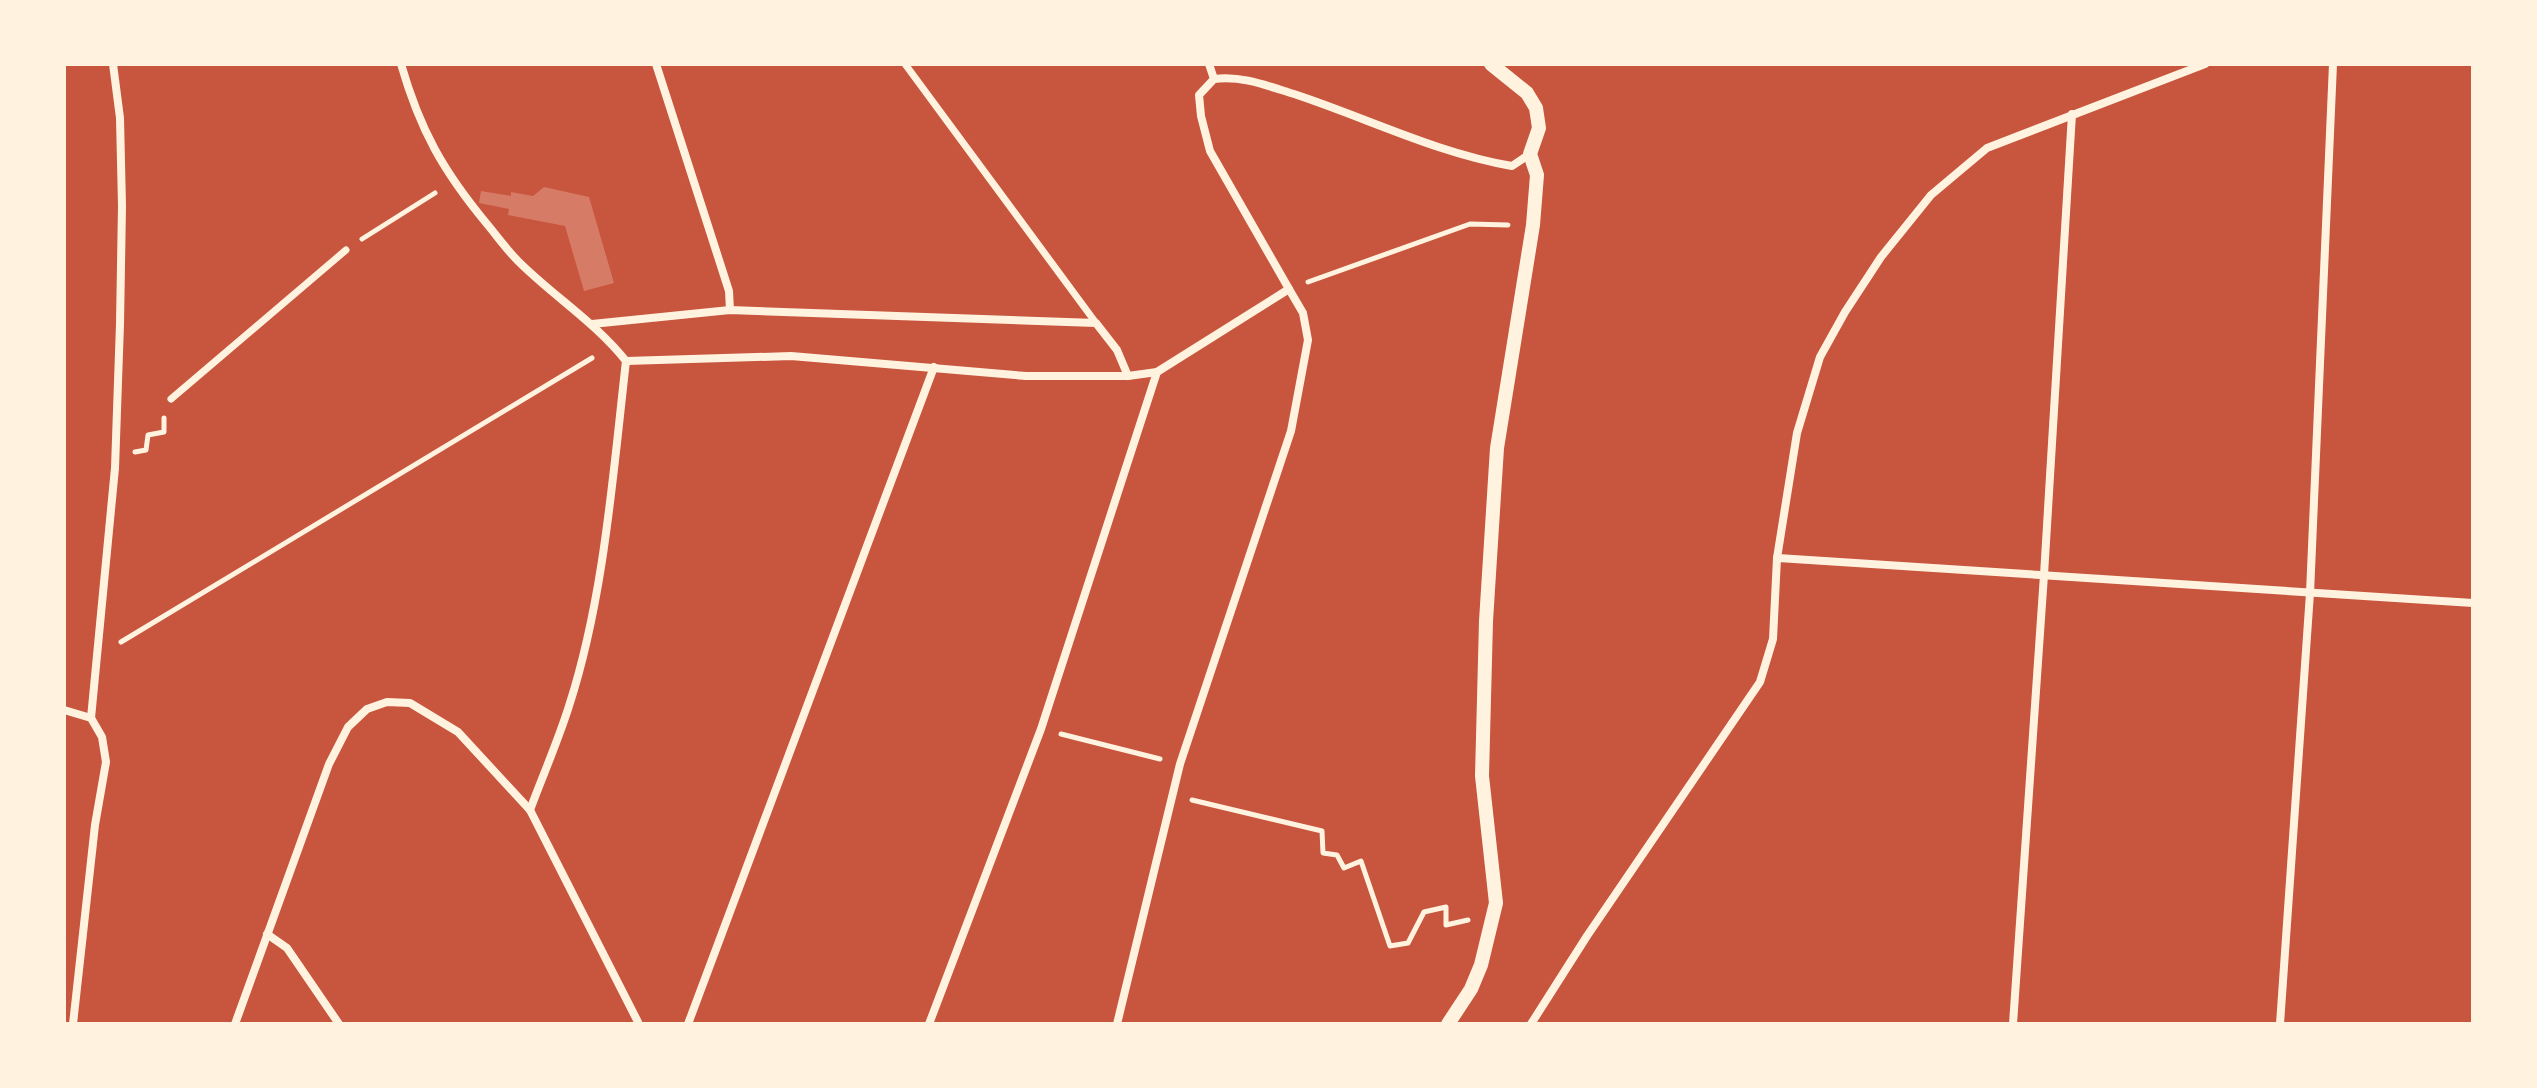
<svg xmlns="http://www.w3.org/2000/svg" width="2537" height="1088" font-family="'DM Sans',sans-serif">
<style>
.building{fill:#d67c66}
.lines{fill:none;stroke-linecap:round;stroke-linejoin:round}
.path{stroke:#fff3e0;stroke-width:5}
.pedestrian{stroke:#fff3e0;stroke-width:7}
.minor{stroke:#fff3e0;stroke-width:8}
.tertiary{stroke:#fff3e0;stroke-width:14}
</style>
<rect width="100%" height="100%" fill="#c8553d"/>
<polygon class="building" points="544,187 589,197 614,283 584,291 565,226 508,215 509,209 479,203 481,191 511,196 511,192 533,196"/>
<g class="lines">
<g class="path">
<polyline points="362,239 435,193"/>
<polyline points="1308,282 1470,224 1508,225"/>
<polyline points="135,452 146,450 148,435 164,432 164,418"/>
<polyline points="121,642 592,358"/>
<polyline points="1061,734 1160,759"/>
<polyline points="1192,800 1322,831 1323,853 1337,855 1344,868 1361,861 1390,946 1408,943 1424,912 1446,907 1446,925 1468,920"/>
</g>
<g class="pedestrian">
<polyline points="905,64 1096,323"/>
<polyline points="171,399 346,250"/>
</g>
<g class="minor">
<path d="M401,64C420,130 443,171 487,224C497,236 507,250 518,261C553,296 595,322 626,361C613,474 604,598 569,706C558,741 543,775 530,810"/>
<polyline points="656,64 729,291 730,310"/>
<polyline points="1209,64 1214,79"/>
<polyline points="592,324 730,310 1096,323 1117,350 1128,376"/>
<path d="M626,361L791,356L1026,376H1128L1157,372L1289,289L1210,151L1201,116L1199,95L1214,79C1243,75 1270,87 1297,95C1369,119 1437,153 1512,166L1530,154"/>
<polyline points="1777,558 2473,603"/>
<polyline points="64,710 91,718 102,737 106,762 95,825 73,1024"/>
<polyline points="91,718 115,468 120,324 122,206 120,118 113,64"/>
<polyline points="267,934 287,948 339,1024"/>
<polyline points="235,1024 329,764 348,727 367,709 387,702 410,703 458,732 530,810 639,1024"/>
<polyline points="688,1024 934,367"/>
<polyline points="929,1024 1041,729 1157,372"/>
<polyline points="1117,1024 1180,764 1291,431 1308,340 1303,313 1289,289"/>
<polyline points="1531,1024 1587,936 1760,682 1773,639 1777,558 1797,433 1820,357 1845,312 1881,257 1931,195 1987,148 2205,64"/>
<polyline points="2013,1024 2044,575 2072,114"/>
<polyline points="2280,1024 2310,593 2333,64"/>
</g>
<polyline class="tertiary" points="1448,1024 1471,989 1481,965 1496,903 1482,776 1486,621 1497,448 1533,225 1537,175 1530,154 1539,128 1536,108 1527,93 1491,64"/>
</g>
<rect width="2537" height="1088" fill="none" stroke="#fff3e0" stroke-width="132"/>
</svg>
